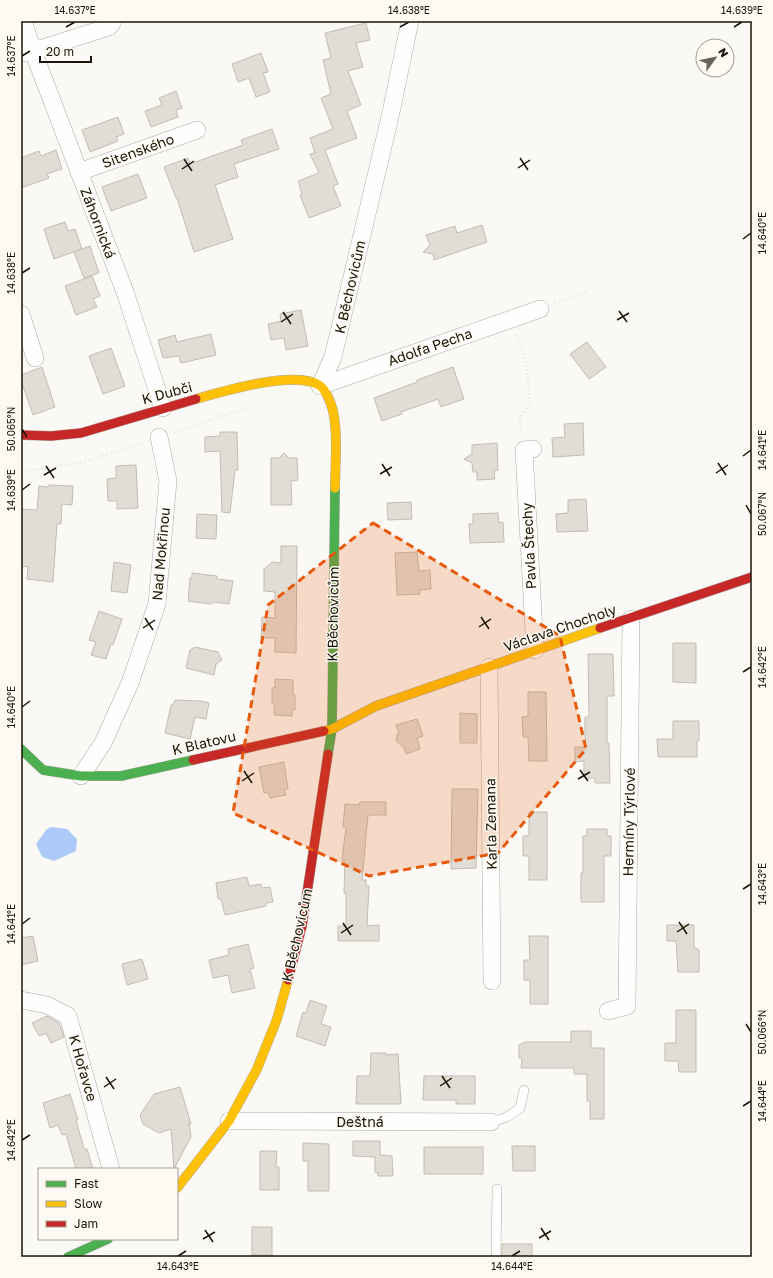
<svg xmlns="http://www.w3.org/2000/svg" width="773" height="1278" font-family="'Golos Text',sans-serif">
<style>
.water{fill:#adc9f8}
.building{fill:#e1ddd5;stroke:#c1bdb5}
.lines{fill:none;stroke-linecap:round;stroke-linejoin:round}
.lane-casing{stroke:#ada9a1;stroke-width:10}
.street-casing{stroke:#ada9a1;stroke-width:18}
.fast-casing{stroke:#ada9a1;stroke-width:10}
.slow-casing{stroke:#ada9a1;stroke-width:10}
.jam-casing{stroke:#ada9a1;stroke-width:10}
.path{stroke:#e3e3e1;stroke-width:2.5;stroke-dasharray:1 3;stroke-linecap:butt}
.lane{stroke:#fefefe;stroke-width:9}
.street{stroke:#fefefe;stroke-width:17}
.fast{stroke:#4caf50;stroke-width:9}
.slow{stroke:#ffc107;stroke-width:9}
.jam{stroke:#c62828;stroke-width:9}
.marked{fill:#e8590c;fill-opacity:0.2;stroke:#e8590c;stroke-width:3;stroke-dasharray:8 5;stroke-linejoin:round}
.ticks{fill:none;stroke:#1a1407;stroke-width:1.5}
.labels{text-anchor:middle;stroke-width:3;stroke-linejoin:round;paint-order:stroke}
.street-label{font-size:14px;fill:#1a1407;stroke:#fdfaf3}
.neatline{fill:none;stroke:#1a1407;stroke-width:1.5}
.ticks-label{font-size:10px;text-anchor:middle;fill:#1a1407}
</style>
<rect width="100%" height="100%" fill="#fbf9f5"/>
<polygon class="water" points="51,827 67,829 77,839 76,851 54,861 42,857 36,844 46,830"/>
<g class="building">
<polygon points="366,23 370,40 356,43 363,67 348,71 361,105 347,111 357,138 325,150 338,184 333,186 341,206 309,218 300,195 302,194 298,181 319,173 310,154 315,153 310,138 333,129 321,98 331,94 323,60 331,58 325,33"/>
<polygon points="261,53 268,72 263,73 270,92 256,97 249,78 238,82 232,64"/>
<polygon points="176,91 182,108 176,110 178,117 151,127 145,111 162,105 159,98"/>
<polygon points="118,117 124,134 116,137 118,141 90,152 82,130"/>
<polygon points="272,129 279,149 234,164 238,177 215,185 233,239 194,252 177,198 176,198 164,167 188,158 190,164 243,145 241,140"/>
<polygon points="56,150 62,169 47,174 49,178 21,188 21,158 39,151 41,156"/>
<polygon points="138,174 147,198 111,211 102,187"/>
<polygon points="65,222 68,231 75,229 82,249 54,259 44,229"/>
<polygon points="482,225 487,242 434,260 433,254 423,252 430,245 426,235 455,226 457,233"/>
<polygon points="90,246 99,273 84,278 74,252"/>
<polygon points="92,276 100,296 93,299 97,307 76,315 65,286"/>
<polygon points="301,310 308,346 286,350 284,338 271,340 268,324 281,321 280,314"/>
<polygon points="211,334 216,355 181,363 179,356 163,358 158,340 175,335 177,342"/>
<polygon points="587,342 606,367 589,379 570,354"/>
<polygon points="111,348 125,386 103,394 89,356"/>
<polygon points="42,367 55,407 33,415 21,380 21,375"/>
<polygon points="453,367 464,399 441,407 438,399 401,412 402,414 382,421 374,398 417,382 417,380"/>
<polygon points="583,423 584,455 553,457 552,438 565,437 564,424"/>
<polygon points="220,432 237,432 238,470 235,470 230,513 222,512 220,451 205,452 205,437 220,436"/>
<polygon points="497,443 498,470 494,471 495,479 477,480 477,472 473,472 472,463 464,459 472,454 472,445"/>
<polygon points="284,453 289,458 297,458 298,480 291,481 292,505 271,505 271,458 279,458"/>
<polygon points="136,465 138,508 117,509 117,501 108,501 107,479 116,478 116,466"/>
<polygon points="49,485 73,486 72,505 62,504 61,524 57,524 53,582 27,579 28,567 21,566 21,509 37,510 39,486 48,487"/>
<polygon points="586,499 588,531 557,532 556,514 568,513 568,500"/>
<polygon points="411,502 412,519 388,520 387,503"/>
<polygon points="498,513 499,523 503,522 504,542 470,543 469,524 473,524 473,514"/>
<polygon points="197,514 217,515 216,539 196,538"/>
<polygon points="281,546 297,546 296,653 275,652 275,638 261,638 262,617 275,618 275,592 264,591 264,569 272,562 281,563"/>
<polygon points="417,552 419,571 430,570 431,589 419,590 420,594 397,595 395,553"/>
<polygon points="114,562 131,565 127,593 111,591"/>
<polygon points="192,573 217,576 217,579 233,581 229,604 214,602 210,604 188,601 190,578 192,577"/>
<polygon points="99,611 122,619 113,645 111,644 106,659 91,655 96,642 89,640"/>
<polygon points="673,643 696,643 696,683 673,682"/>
<polygon points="195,647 218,652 222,660 216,664 214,675 186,668 190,650"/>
<polygon points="588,654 613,654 614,696 607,696 607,743 609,743 610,783 595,783 595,778 584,778 584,761 575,762 575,747 585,747 585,717 589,717"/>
<polygon points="275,679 293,680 293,694 295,695 295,710 292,710 292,716 274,715 274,703 272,703 272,688 275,688"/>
<polygon points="528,692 546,692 547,761 529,761 528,737 523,737 522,717 528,716"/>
<polygon points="175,700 201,701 209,703 206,719 195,717 190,739 165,733 171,705 173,705"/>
<polygon points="460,713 477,714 477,743 460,743"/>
<polygon points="417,719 423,736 417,738 420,749 406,754 403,746 402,746 396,741 397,734 399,734 396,725"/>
<polygon points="673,721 699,721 699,741 697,741 697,757 658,757 657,739 673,739"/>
<polygon points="284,762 288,789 284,789 286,795 270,798 268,792 264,793 259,767"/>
<polygon points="452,789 478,789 476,868 451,869"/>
<polygon points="360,802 386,802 386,815 368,815 362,880 366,880 366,886 369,886 367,926 379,925 379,941 338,941 338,926 346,926 346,893 344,893 345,861 342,861 346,827 343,827 345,804 359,805"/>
<polygon points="529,812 547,812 547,880 529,880 529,856 523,856 523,836 529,836"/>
<polygon points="587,829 607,829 607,836 611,836 611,856 604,856 604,902 581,902 581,873 583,873 583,836 587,836"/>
<polygon points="247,877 249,886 261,884 262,888 270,887 273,902 266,903 266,906 225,915 221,899 218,899 216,883"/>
<polygon points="667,925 694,925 694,947 699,950 699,972 678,972 676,941 667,941"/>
<polygon points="33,936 38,961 21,965 21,938"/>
<polygon points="529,936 548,936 548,1004 530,1004 530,980 524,980 524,960 530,960"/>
<polygon points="248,944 254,968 250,969 255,988 232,993 228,975 213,978 209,960 229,955 228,949"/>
<polygon points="142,959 148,979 127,985 122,964"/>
<polygon points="310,1000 327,1006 321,1024 331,1027 325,1046 296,1036 303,1012 306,1013"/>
<polygon points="676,1010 696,1010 696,1072 679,1072 678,1061 665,1061 665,1043 676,1043"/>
<polygon points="47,1016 59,1023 64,1037 51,1043 46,1033 39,1036 32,1023"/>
<polygon points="571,1031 591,1031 591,1048 604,1048 604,1119 590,1119 590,1101 587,1101 587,1074 574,1074 574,1068 521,1068 522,1058 519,1058 519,1045 525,1042 571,1042"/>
<polygon points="371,1053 386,1053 386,1055 398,1054 401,1104 356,1104 357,1076 370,1076"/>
<polygon points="424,1076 475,1076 475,1104 456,1104 456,1100 423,1100"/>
<polygon points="180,1087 191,1124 189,1124 191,1137 174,1169 171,1129 159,1133 143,1124 140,1115 154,1094"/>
<polygon points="70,1094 78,1120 76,1120 84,1149 87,1149 93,1169 76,1169 66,1134 62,1135 58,1125 50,1128 43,1103"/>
<polygon points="353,1141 380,1141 380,1155 392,1156 393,1176 378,1176 378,1173 375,1172 375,1157 353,1156"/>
<polygon points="303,1143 329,1144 329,1191 308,1191 308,1161 303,1161"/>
<polygon points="512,1146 535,1146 535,1171 513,1171"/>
<rect x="424" y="1147" width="59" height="27"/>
<polygon points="260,1151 277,1151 276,1167 279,1167 279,1190 260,1190"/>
<rect x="252" y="1227" width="20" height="28"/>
<rect x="502" y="1244" width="30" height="13"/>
</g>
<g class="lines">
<g class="lane-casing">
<g id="lane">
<polyline points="491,1122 507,1117 520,1108 524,1090"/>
<polyline points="496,1257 497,1189"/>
</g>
</g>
<g class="street-casing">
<g id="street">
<polyline points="23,21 33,51 109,27 113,21"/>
<polyline points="21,53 33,51 125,292 163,408"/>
<polyline points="79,172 197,130"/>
<polyline points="21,314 35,358"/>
<polyline points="320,386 333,357 390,117 410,21"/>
<polyline points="320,386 540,309"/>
<polyline points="533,449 524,450 535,650"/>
<polyline points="489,667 492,981"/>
<polyline points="81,776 103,743 130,683 157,604 168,481 159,437"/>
<polyline points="21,1000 47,1005 68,1016 111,1169"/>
<polyline points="608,1011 627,1006 631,619"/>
<polyline points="229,1121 491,1122"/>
</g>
</g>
<g class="fast-casing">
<g id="fast">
<polyline points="21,749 43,770 81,776 121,776 193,760"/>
<polyline points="328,754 332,729 335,488"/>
<polyline points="68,1257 108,1239"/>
</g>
</g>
<g class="slow-casing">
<g id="slow">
<path d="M196,399C224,391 294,370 319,385C323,387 326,393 328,397C340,419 335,463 335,488"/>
<polyline points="324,731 332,729 376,706 600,628"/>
<polyline points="177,1188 229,1121 257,1069 277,1019 288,980"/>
</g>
</g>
<g class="jam-casing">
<g id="jam">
<polyline points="21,435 51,436 81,433 196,399"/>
<polyline points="600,628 752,577"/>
<polyline points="193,760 324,731"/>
<polyline points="288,980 302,926 328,754"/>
</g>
</g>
<g class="path">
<polyline points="555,303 586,292"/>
<polyline points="516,335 526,362 530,402 520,418 522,434"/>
<polyline points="174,432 249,407"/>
<polyline points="21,472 84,462 144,442"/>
</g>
<use href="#lane" class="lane"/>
<use href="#street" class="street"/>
<use href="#fast" class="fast"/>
<use href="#slow" class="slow"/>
<use href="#jam" class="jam"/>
</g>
<path class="marked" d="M373,523L560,636L586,749L498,853L369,876L233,813L268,605Z"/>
<path class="ticks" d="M66,27L75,22M400,27L409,22M734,27L742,22M22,56L30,51M520,158L528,170M184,159L192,171M518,168L530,160M182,169L194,161M743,239L751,233M22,273L30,268M619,311L627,322M283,312L291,324M617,320L629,313M281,322L293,314M22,429L27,437M743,456L751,450M718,463L726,475M382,464L390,476M46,466L54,478M716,473L728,465M380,474L392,467M44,475L56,468M22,490L30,484M746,505L751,514M481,617L489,629M145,618L153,630M479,627L491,619M143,628L155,620M743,672L751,667M22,707L30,701M580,770L588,781M244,771L252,783M578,779L590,772M242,781L254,773M743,889L751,884M679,922L687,934M343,923L351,935M22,924L30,918M677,932L689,924M341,933L353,925M746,1024L751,1032M442,1076L450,1088M106,1077L114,1089M440,1086L452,1078M104,1087L116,1079M743,1106L751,1101M22,1140L30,1135M541,1228L549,1240M205,1230L213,1242M539,1238L551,1231M203,1239L215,1232M178,1256L186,1251M512,1256L520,1251"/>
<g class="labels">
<g class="street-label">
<text transform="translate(138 151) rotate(-20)" y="5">Sitenského</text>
<text transform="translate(98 223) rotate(69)" y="5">Záhornická</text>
<text transform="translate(350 287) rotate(-77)" y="5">K Běchovicům</text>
<text transform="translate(430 347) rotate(-19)" y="5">Adolfa Pecha</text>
<text transform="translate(167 393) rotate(-15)" y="5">K Dubči</text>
<text transform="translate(529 546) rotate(-93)" y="5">Pavla Štechy</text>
<text transform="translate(161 554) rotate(-85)" y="5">Nad Mokřinou</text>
<text transform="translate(333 614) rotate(-89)" y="5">K Běchovicům</text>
<text transform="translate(560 628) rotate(-19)" y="5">Václava Chocholy</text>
<text transform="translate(204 743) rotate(-13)" y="5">K Blatovu</text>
<text transform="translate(629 822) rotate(-89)" y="5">Hermíny Týrlové</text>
<text transform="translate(491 824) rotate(-91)" y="5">Karla Zemana</text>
<text transform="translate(297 935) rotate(-77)" y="5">K Běchovicům</text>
<text transform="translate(83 1068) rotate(74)" y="5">K Hořavce</text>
<text x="360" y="1127">Deštná</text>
</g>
</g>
<rect width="773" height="1278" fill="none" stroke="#fdfaf3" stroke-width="44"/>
<rect x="38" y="1168" width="140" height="72" fill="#fdfaf3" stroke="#a29e95"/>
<rect x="46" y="1181" width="20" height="6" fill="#4caf50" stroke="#a29e95"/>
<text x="74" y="1188" font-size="12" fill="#1a1407">Fast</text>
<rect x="46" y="1201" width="20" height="6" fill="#ffc107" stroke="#a29e95"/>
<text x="74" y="1208" font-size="12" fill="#1a1407">Slow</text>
<rect x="46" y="1221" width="20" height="6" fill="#c62828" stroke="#a29e95"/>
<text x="74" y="1228" font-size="12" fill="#1a1407">Jam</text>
<g transform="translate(715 58) rotate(57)"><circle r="19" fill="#fdfaf3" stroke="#a29e95"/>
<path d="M0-3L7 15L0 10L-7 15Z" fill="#69645a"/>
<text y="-6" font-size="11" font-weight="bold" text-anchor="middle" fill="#1a1407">N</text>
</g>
<path d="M40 56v6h51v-6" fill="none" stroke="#1a1407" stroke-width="2"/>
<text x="46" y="56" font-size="12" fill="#1a1407" stroke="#fdfaf3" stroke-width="3" paint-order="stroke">20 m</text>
<rect x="22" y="22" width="729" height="1234" class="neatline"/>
<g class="ticks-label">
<text x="75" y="14">14.637°E</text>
<text x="409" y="14">14.638°E</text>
<text x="742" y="14">14.639°E</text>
<text transform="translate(11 56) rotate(-90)" y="4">14.637°E</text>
<text transform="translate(762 233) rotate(-90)" y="4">14.640°E</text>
<text transform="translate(11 273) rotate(-90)" y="4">14.638°E</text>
<text transform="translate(11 429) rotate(-90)" y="4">50.065°N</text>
<text transform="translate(762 450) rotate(-90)" y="4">14.641°E</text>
<text transform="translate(11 490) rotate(-90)" y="4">14.639°E</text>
<text transform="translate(762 514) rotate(-90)" y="4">50.067°N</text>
<text transform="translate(762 667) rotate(-90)" y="4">14.642°E</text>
<text transform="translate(11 707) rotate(-90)" y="4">14.640°E</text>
<text transform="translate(762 884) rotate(-90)" y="4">14.643°E</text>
<text transform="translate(11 924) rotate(-90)" y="4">14.641°E</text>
<text transform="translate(762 1032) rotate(-90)" y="4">50.066°N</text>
<text transform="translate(762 1101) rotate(-90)" y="4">14.644°E</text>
<text transform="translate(11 1140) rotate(-90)" y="4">14.642°E</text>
<text x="178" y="1270">14.643°E</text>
<text x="512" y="1270">14.644°E</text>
</g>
</svg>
